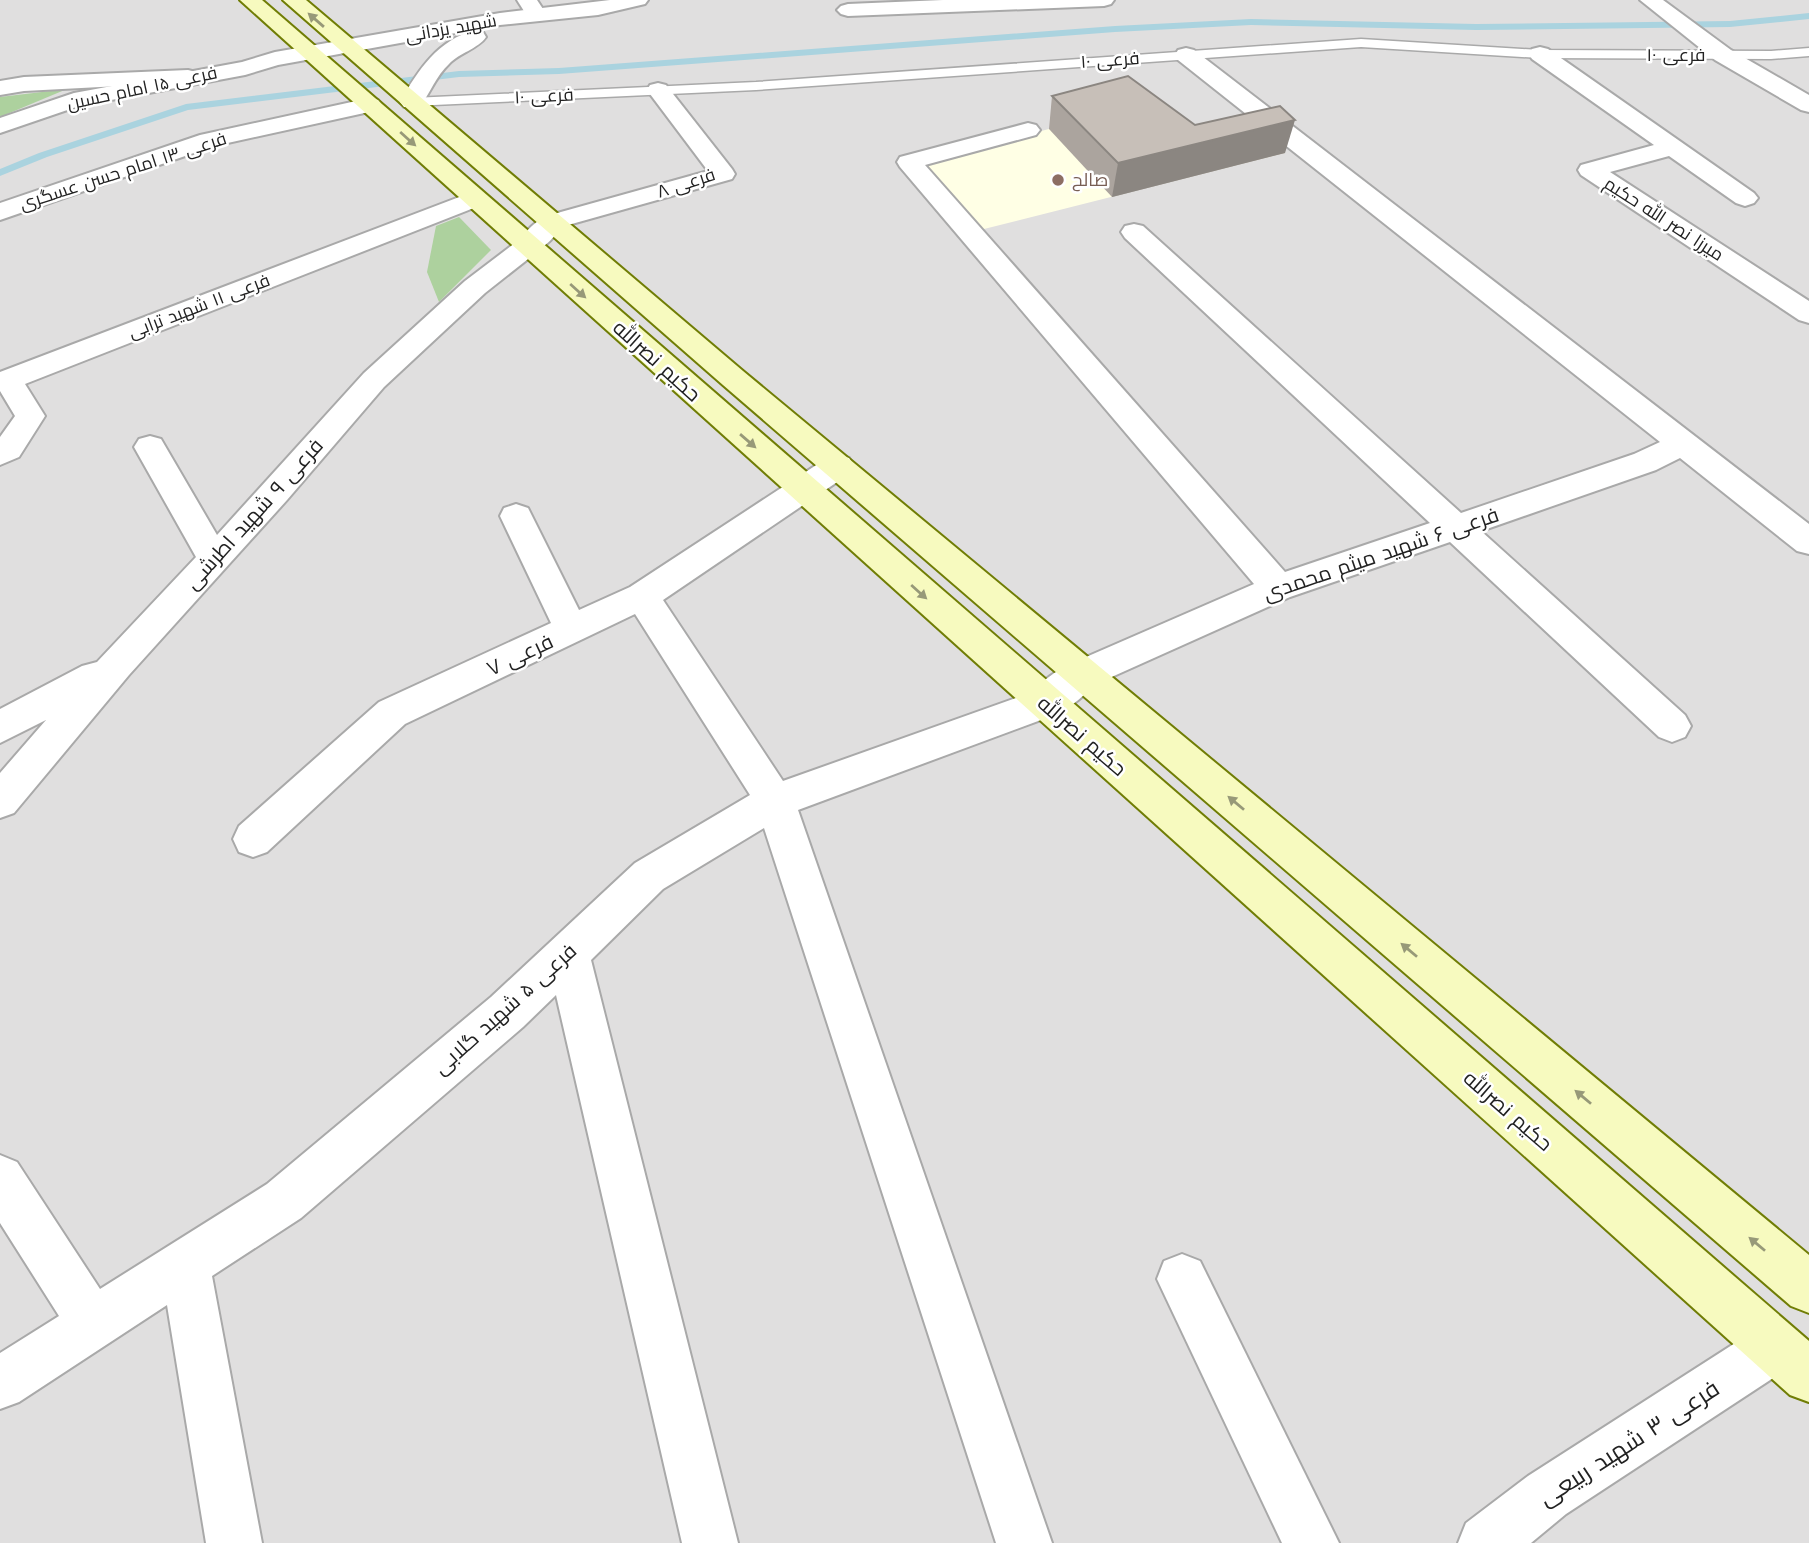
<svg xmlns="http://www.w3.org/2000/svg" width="1809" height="1543" font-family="'Work Sans',Cairo,sans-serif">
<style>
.residential{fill:#e0dfdf}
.education{fill:#ffffe5}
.forest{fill:#add19e}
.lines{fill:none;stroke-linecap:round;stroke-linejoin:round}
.stream{fill:#aad3df;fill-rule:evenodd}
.service-casing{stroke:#a9a9a9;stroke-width:3}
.minor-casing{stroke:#a9a9a9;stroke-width:4}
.tertiary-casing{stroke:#a9a9a9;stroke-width:4}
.secondary-casing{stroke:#707d05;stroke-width:4}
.service{fill:#fff;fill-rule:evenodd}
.minor{fill:#fff;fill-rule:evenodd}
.tertiary{fill:#fff;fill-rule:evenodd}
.secondary{fill:#f7fabf;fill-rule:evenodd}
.wall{fill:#aba49e}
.shaded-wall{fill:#8b8681}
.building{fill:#c7bfb8;stroke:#8b8681;stroke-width:2}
.oneway{fill:#979978}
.education-dot{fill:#8d6e63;stroke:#fff;stroke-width:2.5}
.labels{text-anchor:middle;stroke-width:5;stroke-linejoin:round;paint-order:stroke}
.far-street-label{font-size:18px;fill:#222;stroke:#fff}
.far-education-label{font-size:18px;fill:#785e54;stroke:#fff;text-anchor:start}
.street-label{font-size:21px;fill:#222;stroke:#fff}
.near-street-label{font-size:24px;fill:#222;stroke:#fff}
</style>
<rect width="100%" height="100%" fill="#f2efe9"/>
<rect class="residential" x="0" y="0" width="1809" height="1543"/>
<polygon class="education" points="1139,105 1185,134 1252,125 1285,153 980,230 921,163"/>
<g class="forest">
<polygon points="67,89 0,117 0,97"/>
<polygon points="459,217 491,250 439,302 427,272 436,226"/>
</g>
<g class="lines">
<polygon class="stream" points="1809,13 1809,19 1730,27 1476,30 1251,25 1115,32 559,74 459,77 188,110 47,157 0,176 0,169 39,153 186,104 459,71 559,68 1115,26 1251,19 1476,24 1730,21"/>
<g class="service-casing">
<polygon id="service" points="1361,39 1540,50 1771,51 1809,48 1809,56 1771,59 1540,58 1361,47 756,90 412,106 406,102 412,98 756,82"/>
</g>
<g class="minor-casing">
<g id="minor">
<polygon points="517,0 537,0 547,15 543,19 529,19"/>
<polygon points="943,0 1114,0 1111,4 1104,6 848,16 841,14 837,10 841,6 848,4"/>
<polygon points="1640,0 1663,0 1731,50 1809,95 1809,112 1801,110 1715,60"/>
<polygon points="1540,47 1548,49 1754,193 1758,198 1754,203 1745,206 1736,203 1669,156 1610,172 1809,301 1809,323 1799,320 1581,175 1578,170 1581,165 1654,145 1532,59 1529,54 1532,49"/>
<polygon points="1186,48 1194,50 1809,524 1809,554 1797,551 1680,458 1656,470 1481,531 1685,715 1691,726 1685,737 1672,742 1659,737 1450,542 1290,597 1096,684 1083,689 1070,684 1065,674 1070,664 1254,584 900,167 897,162 900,157 1028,123 1036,125 1040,130 1036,135 925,165 1285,572 1430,523 1125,238 1121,232 1125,226 1134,224 1143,226 1461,513 1634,454 1660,442 1178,60 1175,55 1178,50"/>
<polygon points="188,70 196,72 199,77 196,82 24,91 0,95 0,81 24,77"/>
<polygon points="658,83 666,85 732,169 735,174 732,179 561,227 552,230 543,227 539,222 543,217 708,171 647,90 650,85"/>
<polygon points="370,98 378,100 382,105 378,110 214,146 0,220 0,203 200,135"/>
<polygon points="475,191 484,194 488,199 484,204 25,384 45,416 19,457 0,465 0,437 15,416 0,391 0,372"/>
<polygon points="528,238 537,240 541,246 537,252 485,293 384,387 287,500 129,675 14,813 0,818 0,773 46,720 0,743 0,709 82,666 97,662 196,557 134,447 139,439 150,436 161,439 217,535 364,373 465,281 519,240"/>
<polygon points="838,455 849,458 854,466 849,474 663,600 783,781 1044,688 1057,692 1062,703 1057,714 798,810 1052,1543 996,1543 764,828 663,889 591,960 738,1543 682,1543 556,995 523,1027 301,1218 212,1276 262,1543 206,1543 167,1305 19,1402 0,1409 0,1353 59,1316 0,1223 0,1155 17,1162 100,1289 267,1184 491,997 635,863 750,795 635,614 405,724 267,852 253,857 239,852 233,839 239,826 379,702 551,623 500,516 504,508 516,504 528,508 579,610 630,587 827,458"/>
<polygon points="1182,1254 1200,1261 1339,1543 1282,1543 1157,1279 1164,1261"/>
<polygon points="1775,1321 1793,1329 1801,1347 1793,1365 1566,1514 1531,1543 1458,1543 1466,1523 1528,1476 1757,1329"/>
</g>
</g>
<g class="tertiary-casing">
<g id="tertiary">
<polygon points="610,0 648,0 645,4 598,15 500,25 278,65 245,75 79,106 0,133 0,118 74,93 242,62 275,52 500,13"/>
<path d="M475,30L483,32L486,37C478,49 459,53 449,64C436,76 430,93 420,107H404L400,102C418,70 438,40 475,30Z"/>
<path d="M552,214L561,217L565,222C554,238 539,257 519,252L515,246C523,234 537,218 552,214Z"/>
<path d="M1083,659L1096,664L1101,674C1093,690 1066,713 1048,717C1042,718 1037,716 1031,714L1026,703C1035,683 1062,666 1083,659Z"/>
</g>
</g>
<g class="secondary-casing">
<g id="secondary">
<polygon points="240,0 262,0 1809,1341 1809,1402 1790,1395"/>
<polygon points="283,0 306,0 743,371 1809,1255 1809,1313 1791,1306 723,385"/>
</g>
</g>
<use href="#service" class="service"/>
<use href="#minor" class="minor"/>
<use href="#tertiary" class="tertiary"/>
<use href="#secondary" class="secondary"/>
</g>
<polygon class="wall" points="1052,96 1195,125 1285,153 1112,197 1049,129"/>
<polygon class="shaded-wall" points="1295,120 1285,153 1112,197 1118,163"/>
<polygon class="building" points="1128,76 1195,125 1280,106 1295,120 1118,163 1052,96"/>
<defs><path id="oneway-solid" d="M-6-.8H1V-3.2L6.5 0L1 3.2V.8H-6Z" transform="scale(1.75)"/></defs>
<g class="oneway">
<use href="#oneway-solid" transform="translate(316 20) rotate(-139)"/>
<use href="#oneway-solid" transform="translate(408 139) rotate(42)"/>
<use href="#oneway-solid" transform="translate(578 291) rotate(42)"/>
<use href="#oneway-solid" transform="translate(748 441) rotate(41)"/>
<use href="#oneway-solid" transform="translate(919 592) rotate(42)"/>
<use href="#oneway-solid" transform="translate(1236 803) rotate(-140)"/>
<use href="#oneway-solid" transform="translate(1409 950) rotate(-140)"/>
<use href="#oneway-solid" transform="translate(1583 1097) rotate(-140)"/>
<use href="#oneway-solid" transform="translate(1757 1244) rotate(-140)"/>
</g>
<circle class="education-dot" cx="1058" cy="180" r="7"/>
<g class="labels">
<g class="far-street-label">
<text transform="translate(451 28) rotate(-10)" y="6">شهید یزدانی</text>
<text x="1676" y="61">فرعی ۱۰</text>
<text transform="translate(1110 60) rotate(-4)" y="6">فرعی ۱۰</text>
<text transform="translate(142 88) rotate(-12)" y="6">فرعی ۱۵ امام حسین</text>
<text transform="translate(544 96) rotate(-3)" y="6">فرعی ۱۰</text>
<text transform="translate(123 171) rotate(-18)" y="6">فرعی ۱۳ امام حسن عسگری</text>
<text transform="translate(686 183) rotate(-18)" y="6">فرعی ۸</text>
<text transform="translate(1664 219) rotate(33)" y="6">میرزا نصر الله حکیم</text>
<text transform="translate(199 306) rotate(-21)" y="6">فرعی ۱۱ شهید ترابی</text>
</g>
<g class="far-education-label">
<text x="1072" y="186">صالح</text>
</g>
<g class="street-label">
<text transform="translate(657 361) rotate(42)" y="7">حکیم نصرالله</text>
<text transform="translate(254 514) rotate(-48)" y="7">فرعی ۹ شهید اطرشی</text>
<text transform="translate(1381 554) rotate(-19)" y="7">فرعی ۶ شهید میثم محمدی</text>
<text transform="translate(520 655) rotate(-25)" y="7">فرعی ۷</text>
<text transform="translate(1082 736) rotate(41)" y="7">حکیم نصرالله</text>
<text transform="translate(505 1009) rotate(-42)" y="7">فرعی ۵ شهید گلابی</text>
<text transform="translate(1508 1111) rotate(41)" y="7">حکیم نصرالله</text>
</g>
<g class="near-street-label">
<text transform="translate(1629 1443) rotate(-33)" y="8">فرعی ۳ شهید ربیعی</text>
</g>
</g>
</svg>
